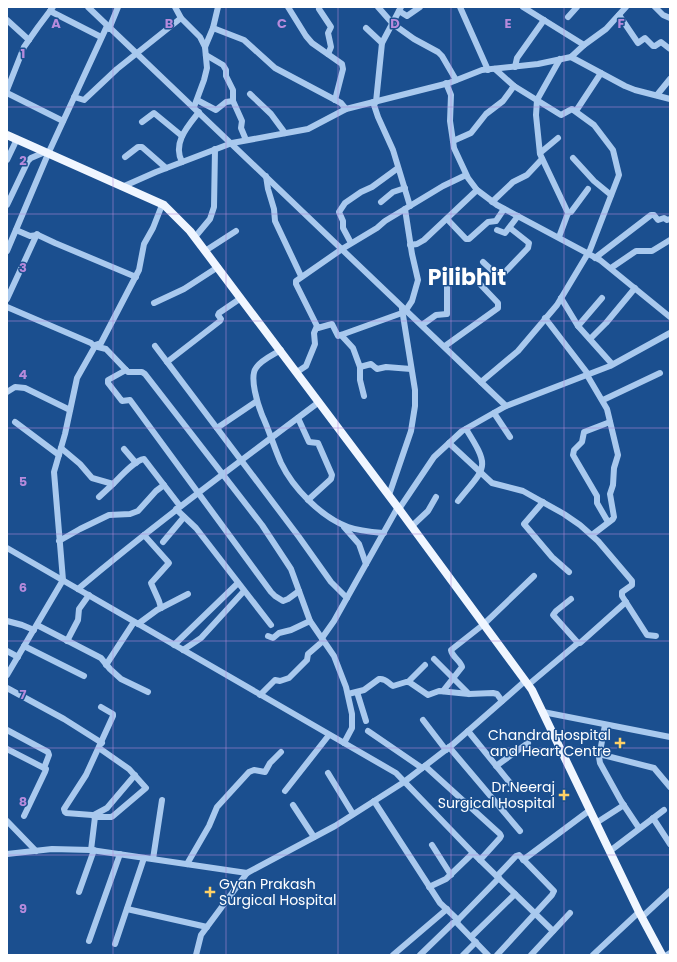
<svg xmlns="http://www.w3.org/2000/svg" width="677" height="962" font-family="Poppins,sans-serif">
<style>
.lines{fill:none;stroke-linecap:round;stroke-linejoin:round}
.minor{stroke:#a9c9ee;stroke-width:6}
.major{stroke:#f0f6ff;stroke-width:8}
.grid{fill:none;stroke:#b68bdc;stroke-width:1;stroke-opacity:0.55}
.poi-dot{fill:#ffd166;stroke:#1b4f8f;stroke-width:1.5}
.labels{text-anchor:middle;stroke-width:3;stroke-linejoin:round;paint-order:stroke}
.poi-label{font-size:14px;fill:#fff;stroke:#1b4f8f;text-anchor:end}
.town-label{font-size:22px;font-weight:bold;fill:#fff;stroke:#1b4f8f}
.grid-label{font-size:13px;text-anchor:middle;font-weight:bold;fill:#b68bdc;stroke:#1b4f8f;stroke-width:3;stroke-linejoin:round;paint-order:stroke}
</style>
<rect width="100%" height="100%" fill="#1b4f8f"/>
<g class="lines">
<g class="minor">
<polyline points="88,7 506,406"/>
<polyline points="175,7 181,18 200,37 205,47"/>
<polyline points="288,7 306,36 312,43 342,64 343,69 335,100"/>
<polyline points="378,7 393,24 414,39 438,52 442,56 456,80"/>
<polyline points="460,7 488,70"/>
<polyline points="523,7 584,45"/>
<polyline points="655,7 663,15 670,18"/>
<polyline points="319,9 331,27 328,33 331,47 328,54"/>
<polyline points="50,11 101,37"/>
<polyline points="399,11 407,16 420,7"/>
<polyline points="619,15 638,43 645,38 653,46 655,46 661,42 670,49"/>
<polyline points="568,17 577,7"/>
<polyline points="7,20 29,40"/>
<polyline points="213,28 244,40 275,68 341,103 346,109"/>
<polyline points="366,28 382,43"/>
<polyline points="109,29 118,7"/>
<polyline points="206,55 223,65 226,70 226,76 233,90 233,101 242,121 241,128 246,140"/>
<polyline points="571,57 625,86 635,90 670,99"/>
<polyline points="515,67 517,58 544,20"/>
<polyline points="446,83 451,95 450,121 454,148 468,178 477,190 497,205 600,260 670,317"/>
<polyline points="7,90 24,47 38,27 53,7"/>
<polyline points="7,93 63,121"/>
<polyline points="250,94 271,114 285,133"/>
<polyline points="657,95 670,79"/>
<polyline points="74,97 84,100 117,69 181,18"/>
<polyline points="197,100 216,110 226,102 233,101"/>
<polyline points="373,102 378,117 393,150 410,206"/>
<polyline points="376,102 382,43 401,7"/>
<polyline points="194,107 204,80 207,68 205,47 213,28 218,7"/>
<polyline points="576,111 601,73"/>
<polyline points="142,122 154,113 182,136"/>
<polyline points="453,141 471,133 486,114 503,101 514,86"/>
<polyline points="540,153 558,138"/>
<polyline points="125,157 138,147 142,147 166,168"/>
<polyline points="573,158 594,181 611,195"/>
<polyline points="7,160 17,139"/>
<path d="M182,162C172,143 188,126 199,112"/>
<polyline points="266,176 268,189 274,209 275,221 301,276"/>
<polyline points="122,187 156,172 232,143 308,129 346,109 449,83 482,70 538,64 571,57 584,45 606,29 626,7"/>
<polyline points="381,202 393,192 405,188"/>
<polyline points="492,202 513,182 527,175 542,159"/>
<polyline points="7,205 28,161 31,158 45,152"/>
<polyline points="405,209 412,254 418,280 412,301 406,310"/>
<polyline points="568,213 571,212 588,189"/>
<polyline points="447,219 466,239 469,239 488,222 496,221 504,209"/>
<polyline points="16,230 30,236 38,235 55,243 136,277"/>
<polyline points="497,230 505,233 518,216"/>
<polyline points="195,237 210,219 214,207 215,149"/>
<polyline points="559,237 568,213 540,154 536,115 537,100 560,59"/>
<polyline points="351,243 343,228 343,221 339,212 345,203 361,192 372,187 398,168"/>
<polyline points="410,245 417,244 424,240 477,190"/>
<polyline points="7,251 48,154 107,26"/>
<polyline points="205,251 236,231"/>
<polyline points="595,258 651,215 654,215 658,220 664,218 667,220 670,219"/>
<polyline points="483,262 496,274 500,272 504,273 528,248 529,243 510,228"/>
<polyline points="611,268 633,253 636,251 652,251 670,240"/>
<polyline points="561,298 578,326 612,364"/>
<polyline points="7,299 37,234"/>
<polyline points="154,303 184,289 218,267"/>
<polyline points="7,307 91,343 94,346 94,348 77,378 65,434 54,472 63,580 7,675"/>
<polyline points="402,313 338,336 332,324 318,328 296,284 296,281 342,249 377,228 385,221 443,186 466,175"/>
<polyline points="545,318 588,374"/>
<polyline points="422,325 436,315 447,314 447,283"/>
<polyline points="578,326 602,298"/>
<polyline points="341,335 353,348 360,367 360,380 364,396"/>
<polyline points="590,339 606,323 635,288"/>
<polyline points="95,345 101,343 139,270 144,244 153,228 162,205"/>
<polyline points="94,346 106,349 128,372 142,372 145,374 262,525 291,569 310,621 334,656 346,687 352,714 352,728 344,743"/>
<polyline points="155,346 299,537 331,582 347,598"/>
<polyline points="445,346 498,308 498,303 479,283"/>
<path d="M281,350C273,355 261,360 256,368C249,377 258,405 262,415C269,430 274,447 281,463C293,488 321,517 348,527C359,531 372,532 384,533"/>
<polyline points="167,362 220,321 221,319 218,315 219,313 241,298"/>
<polyline points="360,367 371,364 377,369 386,367 411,369"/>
<polyline points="126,370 108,380 108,383 122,401 130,400 271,592 275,596 283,601 288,599 299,591"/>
<polyline points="297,372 306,366 315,344 314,333 317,326"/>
<polyline points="587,375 607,409 618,455 614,468 613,485 610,494 614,517 613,519 592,535"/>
<polyline points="481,382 518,351 557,305 590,250 619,175 613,150 594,125 572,109 561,115 514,86 495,69"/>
<polyline points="7,392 15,387 25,388 70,410"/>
<polyline points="603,400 660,373"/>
<polyline points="494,413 510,437"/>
<polyline points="298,418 309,442 318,443 332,475 331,479 308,500"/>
<polyline points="15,422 59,455"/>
<polyline points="217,428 257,401"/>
<polyline points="449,443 492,483 523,491 564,514 580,525 598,541 632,581 632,585 622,592 622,596 647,635 656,636"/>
<path d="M61,448L80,464L92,478L113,484C120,477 135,460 144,459L180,506"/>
<polyline points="124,449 136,463"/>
<polyline points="389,495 411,431 415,406 415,390 402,309"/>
<polyline points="99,497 113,484"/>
<path d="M458,501C486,466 491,469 466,429"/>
<polyline points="543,502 524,524 552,557 569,572"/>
<polyline points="176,509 196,528 271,625"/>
<polyline points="399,509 434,457 462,431 506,406 610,366 670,333"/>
<polyline points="608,522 597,503 597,496 573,455 574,450 582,442 584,432 610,422"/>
<polyline points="412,526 428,511 436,497"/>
<polyline points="344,527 359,544 366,564"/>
<polyline points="144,535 169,563 151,583 159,601 161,608"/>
<polyline points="59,541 80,529 109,515 130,514 138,511 156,491 164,485"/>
<polyline points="163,542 184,517"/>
<polyline points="7,548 396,773 475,855 553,931"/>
<path d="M78,589C156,523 238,463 319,402"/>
<polyline points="571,599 556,611 553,615 578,643 580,643 626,602"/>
<polyline points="7,621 22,625 34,630"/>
<polyline points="138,624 157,610 188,594"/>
<polyline points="37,625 101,658 110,669 121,679 148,692"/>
<polyline points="268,636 273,638 279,633 291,630 310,621"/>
<polyline points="322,638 334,621 398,507"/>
<polyline points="67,641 78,620 79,609 89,595"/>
<polyline points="174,645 238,583"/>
<polyline points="24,646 84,676"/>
<polyline points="183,650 201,638 244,591"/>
<polyline points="7,651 18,657"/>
<polyline points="434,659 469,694"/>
<polyline points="106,665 134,622"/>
<polyline points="408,682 425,665"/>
<polyline points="528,685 578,643"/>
<polyline points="7,688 64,719 102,743"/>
<path d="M443,691L462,667C461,661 452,657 451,650L484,624L534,576"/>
<polyline points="357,692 366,721"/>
<path d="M348,694L364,690L379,679C386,678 388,683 393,686L406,682H409L428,695L439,691L469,694L493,693L497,694L502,701"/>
<polyline points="260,695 275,680 280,681 289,678 307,660 308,654 323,641"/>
<polyline points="543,712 670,737"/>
<polyline points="423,720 446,750"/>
<polyline points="605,725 599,757 600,763 621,801 639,828"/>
<polyline points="7,730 48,752 49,755 44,768"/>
<polyline points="368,731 422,768"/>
<polyline points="468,731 511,784"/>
<polyline points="449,747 520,831"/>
<polyline points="7,749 46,769 45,772 24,816"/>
<polyline points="599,754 654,768 670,787"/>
<polyline points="425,766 500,834 501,836 500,838 480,860"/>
<polyline points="496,766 528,743"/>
<polyline points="328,773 353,814"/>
<polyline points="285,791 329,735"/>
<polyline points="374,801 440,903 458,920"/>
<polyline points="293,805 314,837"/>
<polyline points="94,815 107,808 135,775"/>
<polyline points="95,817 111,817 113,816 146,788 129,769 99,748"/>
<polyline points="653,818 670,844"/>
<polyline points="7,821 36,851"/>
<polyline points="596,823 624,805"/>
<polyline points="432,845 451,875"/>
<polyline points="91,850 95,817 92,815 66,813 65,812 64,809 86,775 113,716 113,714 101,707"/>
<polyline points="610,851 664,810"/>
<polyline points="7,854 52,849 91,850 247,873"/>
<polyline points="153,859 162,800"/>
<polyline points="523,860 590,810"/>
<polyline points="187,864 209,826 217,807 249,772 254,770 265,772 270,763 281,752"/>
<polyline points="497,876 516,856 519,855 554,891 552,895 497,955"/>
<polyline points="429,887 446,879 473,853"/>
<polyline points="79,892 94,850"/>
<polyline points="127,909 207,927"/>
<polyline points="642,917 670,891"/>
<polyline points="471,937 515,894"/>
<polyline points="89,941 120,854"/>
<polyline points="115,944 144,858"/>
<polyline points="196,955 201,935 247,873 335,826 404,782 452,745 525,681"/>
<polyline points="393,955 447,909"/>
<polyline points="420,955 453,923 457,921"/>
<polyline points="463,955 476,942"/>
<polyline points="488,955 458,924 457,921 499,878"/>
<polyline points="531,955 570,913"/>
<polyline points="593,955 639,912"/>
<polyline points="667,955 670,953"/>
</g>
<polyline class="major" points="7,135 164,205 190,231 399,509 532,690 639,912 662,955"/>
</g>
<path class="grid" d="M113,7V955M226,7V955M338,7V955M451,7V955M564,7V955M7,107H670M7,214H670M7,321H670M7,428H670M7,534H670M7,641H670M7,748H670M7,855H670"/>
<g class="poi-dot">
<path d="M618 737h4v4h4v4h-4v4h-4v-4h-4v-4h4z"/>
<path d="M562 789h4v4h4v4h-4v4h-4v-4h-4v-4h4z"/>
<path d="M208 886h4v4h4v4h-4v4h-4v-4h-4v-4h4z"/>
</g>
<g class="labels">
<g class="poi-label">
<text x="611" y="740">Chandra Hospital<tspan x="611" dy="16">and Heart Centre</tspan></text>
<text x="555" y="792">Dr.Neeraj<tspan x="555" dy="16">Surgical Hospital</tspan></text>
<text x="219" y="889" text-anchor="start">Gyan Prakash<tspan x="219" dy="16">Surgical Hospital</tspan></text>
</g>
<g class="town-label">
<text x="467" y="285">Pilibhit</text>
</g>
</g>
<g class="grid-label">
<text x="56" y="28">A</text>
<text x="169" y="28">B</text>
<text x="282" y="28">C</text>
<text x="395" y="28">D</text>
<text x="508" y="28">E</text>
<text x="621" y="28">F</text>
<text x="23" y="58">1</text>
<text x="23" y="165">2</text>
<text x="23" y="272">3</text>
<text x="23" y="379">4</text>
<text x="23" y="486">5</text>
<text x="23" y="592">6</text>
<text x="23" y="699">7</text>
<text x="23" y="806">8</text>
<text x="23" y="913">9</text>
</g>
<rect width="677" height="962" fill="none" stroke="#ffffff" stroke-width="16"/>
</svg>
